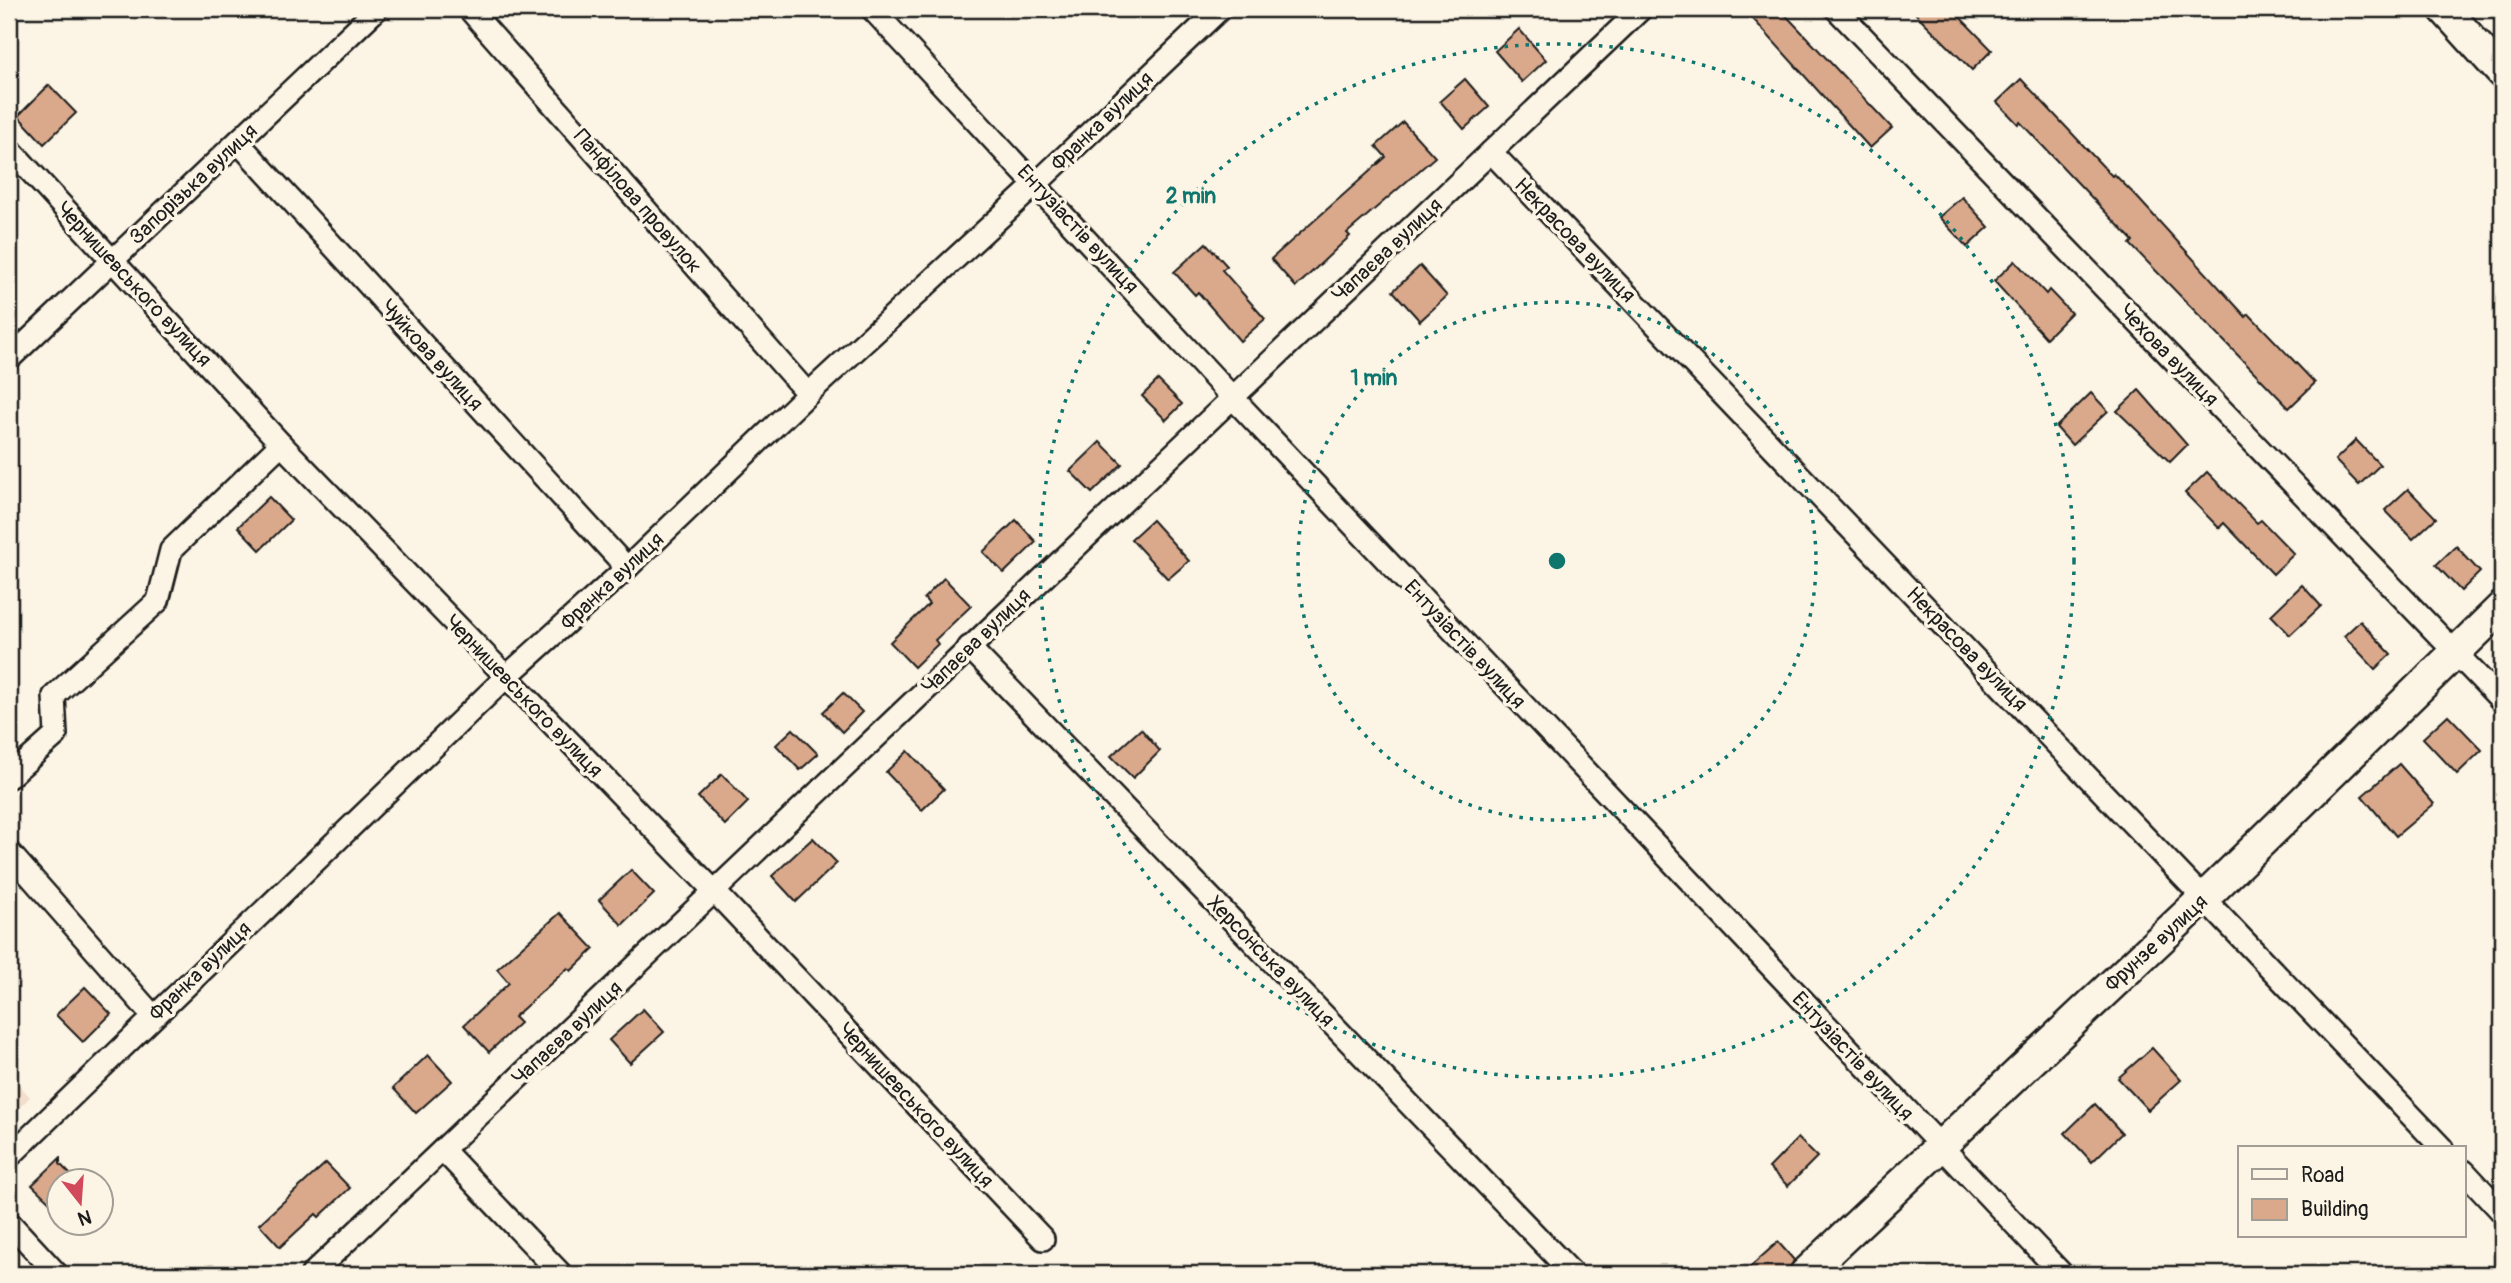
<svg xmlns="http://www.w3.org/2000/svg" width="2511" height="1283" font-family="Pangolin,sans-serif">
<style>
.built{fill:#f2deca}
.building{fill:#daa98c;stroke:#1c1c1c;stroke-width:2}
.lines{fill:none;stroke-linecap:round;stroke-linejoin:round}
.street-casing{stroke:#1c1c1c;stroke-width:26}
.secondary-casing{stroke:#1c1c1c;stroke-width:35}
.street{stroke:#fcf5e5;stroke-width:21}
.secondary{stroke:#fcf5e5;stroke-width:30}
.ring{fill:none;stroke:#0f766e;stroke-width:3.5;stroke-dasharray:3.5 7}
.labels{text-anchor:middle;stroke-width:7;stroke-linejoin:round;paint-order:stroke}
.street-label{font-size:21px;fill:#1c1c1c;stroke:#fcf5e5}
.centre{fill:#0f766e;stroke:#fcf5e5;stroke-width:3.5}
.ring-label{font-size:21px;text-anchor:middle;font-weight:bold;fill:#0f766e;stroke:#fcf5e5;stroke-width:7;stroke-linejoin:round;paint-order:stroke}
</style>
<rect width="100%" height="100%" fill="#fcf5e5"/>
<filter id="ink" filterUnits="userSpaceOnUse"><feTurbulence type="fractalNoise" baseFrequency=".0143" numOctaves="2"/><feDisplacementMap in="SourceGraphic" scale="14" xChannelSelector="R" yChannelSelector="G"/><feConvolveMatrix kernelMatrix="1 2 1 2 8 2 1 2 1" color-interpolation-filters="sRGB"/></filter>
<g filter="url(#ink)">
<polygon class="built" points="9,1073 30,1097 9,1118"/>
<g class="building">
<polygon points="1744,9 1780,9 1892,128 1870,148"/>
<polygon points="1911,9 1952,9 1992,50 1972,70"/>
<polygon points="1519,29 1546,60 1522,82 1495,51"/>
<polygon points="1465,79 1489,107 1464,129 1440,101"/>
<polygon points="2021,79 2112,176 2114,174 2136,196 2246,317 2249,314 2315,383 2289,408 2130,244 2133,241 2020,122 2018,124 1997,102"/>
<polygon points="49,85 76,113 44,144 18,116"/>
<polygon points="1403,122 1435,157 1347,233 1350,236 1296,287 1271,259 1386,157 1376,146"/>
<polygon points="1962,197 1989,227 1967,247 1939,217"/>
<polygon points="1206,243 1227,266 1222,270 1265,319 1240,341 1198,292 1195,295 1174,272"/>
<polygon points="2015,261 2046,294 2049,290 2071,313 2046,338 1994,281"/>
<polygon points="1420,266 1447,296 1420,321 1393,291"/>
<polygon points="1158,380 1182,404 1166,420 1142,396"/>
<polygon points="2139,390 2187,445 2170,462 2117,411"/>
<polygon points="2091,393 2108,411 2072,445 2056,427"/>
<polygon points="2356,440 2380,465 2359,485 2335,460"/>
<polygon points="1100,442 1122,464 1092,493 1070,471"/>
<polygon points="2207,472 2257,523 2261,520 2294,554 2273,574 2224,523 2219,528 2185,493"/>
<polygon points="2408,489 2436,518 2413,539 2385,510"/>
<polygon points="269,497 291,520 260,550 238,527"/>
<polygon points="1016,520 1036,542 1004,573 983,552"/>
<polygon points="1152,520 1189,561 1168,579 1131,539"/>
<polygon points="2456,546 2480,572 2461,591 2436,565"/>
<polygon points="944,578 971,606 935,640 938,644 914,667 890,642 929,604 924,598"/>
<polygon points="2302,585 2321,606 2290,635 2271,615"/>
<polygon points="2360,621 2391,654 2375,669 2344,636"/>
<polygon points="843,693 862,712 842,732 823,712"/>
<polygon points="2448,715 2482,750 2457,774 2423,738"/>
<polygon points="793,729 818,754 800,770 776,745"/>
<polygon points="1141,729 1160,751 1133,778 1111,756"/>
<polygon points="908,751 944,789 922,810 886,772"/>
<polygon points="2399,764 2434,804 2396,836 2362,796"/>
<polygon points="722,774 748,802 725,825 698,797"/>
<polygon points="813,838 837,863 796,902 772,876"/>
<polygon points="631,870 654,894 622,925 599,900"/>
<polygon points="560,913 594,949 571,971 568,968 514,1017 520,1023 489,1052 464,1025 509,983 497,969"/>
<polygon points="85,987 111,1014 83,1042 56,1015"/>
<polygon points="643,1009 664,1032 630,1063 609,1040"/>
<polygon points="2152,1048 2181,1080 2148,1110 2118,1078"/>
<polygon points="428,1055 452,1081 416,1113 393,1088"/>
<polygon points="2095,1104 2122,1133 2092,1162 2065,1133"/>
<polygon points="1798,1138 1817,1157 1788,1186 1769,1168"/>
<polygon points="60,1158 60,1164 77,1181 60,1181 60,1212 32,1185"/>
<polygon points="326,1163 350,1188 319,1217 316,1214 280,1247 259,1224"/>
<polygon points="1778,1242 1794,1260 1788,1274 1742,1274"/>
</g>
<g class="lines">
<g class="street-casing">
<g id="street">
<polyline points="469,9 808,394"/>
<polyline points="872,9 1231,396 2062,1274"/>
<polyline points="1836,9 2502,701"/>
<polyline points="238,142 627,568"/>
<polyline points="9,148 281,444 716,893 1043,1239"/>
<polyline points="1491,152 2442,1148"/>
<polyline points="9,359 377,9"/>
<polyline points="969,647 1573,1274"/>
<polyline points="9,777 56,735 54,696 158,601 171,550 281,444"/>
<polyline points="9,852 153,1016"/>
<polyline points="443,1150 561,1274"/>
<polyline points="9,1157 506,677 627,568 808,394 1036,184 1220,9"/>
<polyline points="2464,1171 2502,1212"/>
<polyline points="9,1222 57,1274"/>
<path d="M312,1274C756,853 1197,430 1641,9"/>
</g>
</g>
<g class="secondary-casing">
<g id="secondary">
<polyline points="2444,9 2502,73"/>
<polyline points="1805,1274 2205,897 2502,607"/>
</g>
</g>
<use href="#street" class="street"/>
<use href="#secondary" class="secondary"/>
</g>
</g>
<g class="ring">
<circle cx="1557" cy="561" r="259"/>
<circle cx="1557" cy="561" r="517"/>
</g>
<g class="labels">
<g class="street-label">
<text transform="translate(1102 121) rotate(-44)" y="7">Франка вулиця</text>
<text transform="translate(193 184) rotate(-43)" y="7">Запорізька вулиця</text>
<text transform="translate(638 201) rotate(49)" y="7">Панфілова провулок</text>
<text transform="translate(1078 229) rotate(47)" y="7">Ентузіастів вулиця</text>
<text transform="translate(1575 240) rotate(46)" y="7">Некрасова вулиця</text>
<text transform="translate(1387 250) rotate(-43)" y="7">Чапаєва вулиця</text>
<text transform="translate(134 284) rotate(47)" y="7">Чернишевського вулиця</text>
<text transform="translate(432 355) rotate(48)" y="7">Чуйкова вулиця</text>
<text transform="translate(2169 355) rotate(46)" y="7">Чехова вулиця</text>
<text transform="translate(612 581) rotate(-43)" y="7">Франка вулиця</text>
<text transform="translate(976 641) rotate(-44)" y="7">Чапаєва вулиця</text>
<text transform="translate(1465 644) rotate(47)" y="7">Ентузіастів вулиця</text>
<text transform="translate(1967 649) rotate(46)" y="7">Некрасова вулиця</text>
<text transform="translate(524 696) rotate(46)" y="7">Чернишевського вулиця</text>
<text transform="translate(2156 943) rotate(-43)" y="7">Фрунзе вулиця</text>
<text transform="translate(1271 961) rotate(46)" y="7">Херсонська вулиця</text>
<text transform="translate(200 971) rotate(-44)" y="7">Франка вулиця</text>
<text transform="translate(567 1033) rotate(-43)" y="7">Чапаєва вулиця</text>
<text transform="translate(1853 1056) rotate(47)" y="7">Ентузіастів вулиця</text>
<text transform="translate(916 1105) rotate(47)" y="7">Чернишевського вулиця</text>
</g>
</g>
<circle cx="1557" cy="561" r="10" class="centre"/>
<g class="ring-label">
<text x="1191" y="203">2 min</text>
<text x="1374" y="385">1 min</text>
</g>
<rect width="2511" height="1283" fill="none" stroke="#fcf5e5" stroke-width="35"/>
<rect x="18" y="18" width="2476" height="1248" fill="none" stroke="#1c1c1c" stroke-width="2.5" filter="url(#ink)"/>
<rect x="2238" y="1146" width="228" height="91" fill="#fcf5e5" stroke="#a29e95" stroke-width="2"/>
<rect x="2252" y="1169" width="35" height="10" fill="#fcf5e5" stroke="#a29e95" stroke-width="2"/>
<text x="2301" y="1182" font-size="21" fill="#1c1c1c">Road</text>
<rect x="2252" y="1199" width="35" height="21" fill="#daa98c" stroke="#a29e95" stroke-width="2"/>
<text x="2301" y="1216" font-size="21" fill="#1c1c1c">Building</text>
<g transform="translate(80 1202) rotate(163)"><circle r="33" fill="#fcf5e5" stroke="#a29e95" stroke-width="2"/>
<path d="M0-5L12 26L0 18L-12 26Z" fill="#d1495b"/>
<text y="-10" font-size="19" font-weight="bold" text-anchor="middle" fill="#1c1c1c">N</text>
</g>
</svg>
